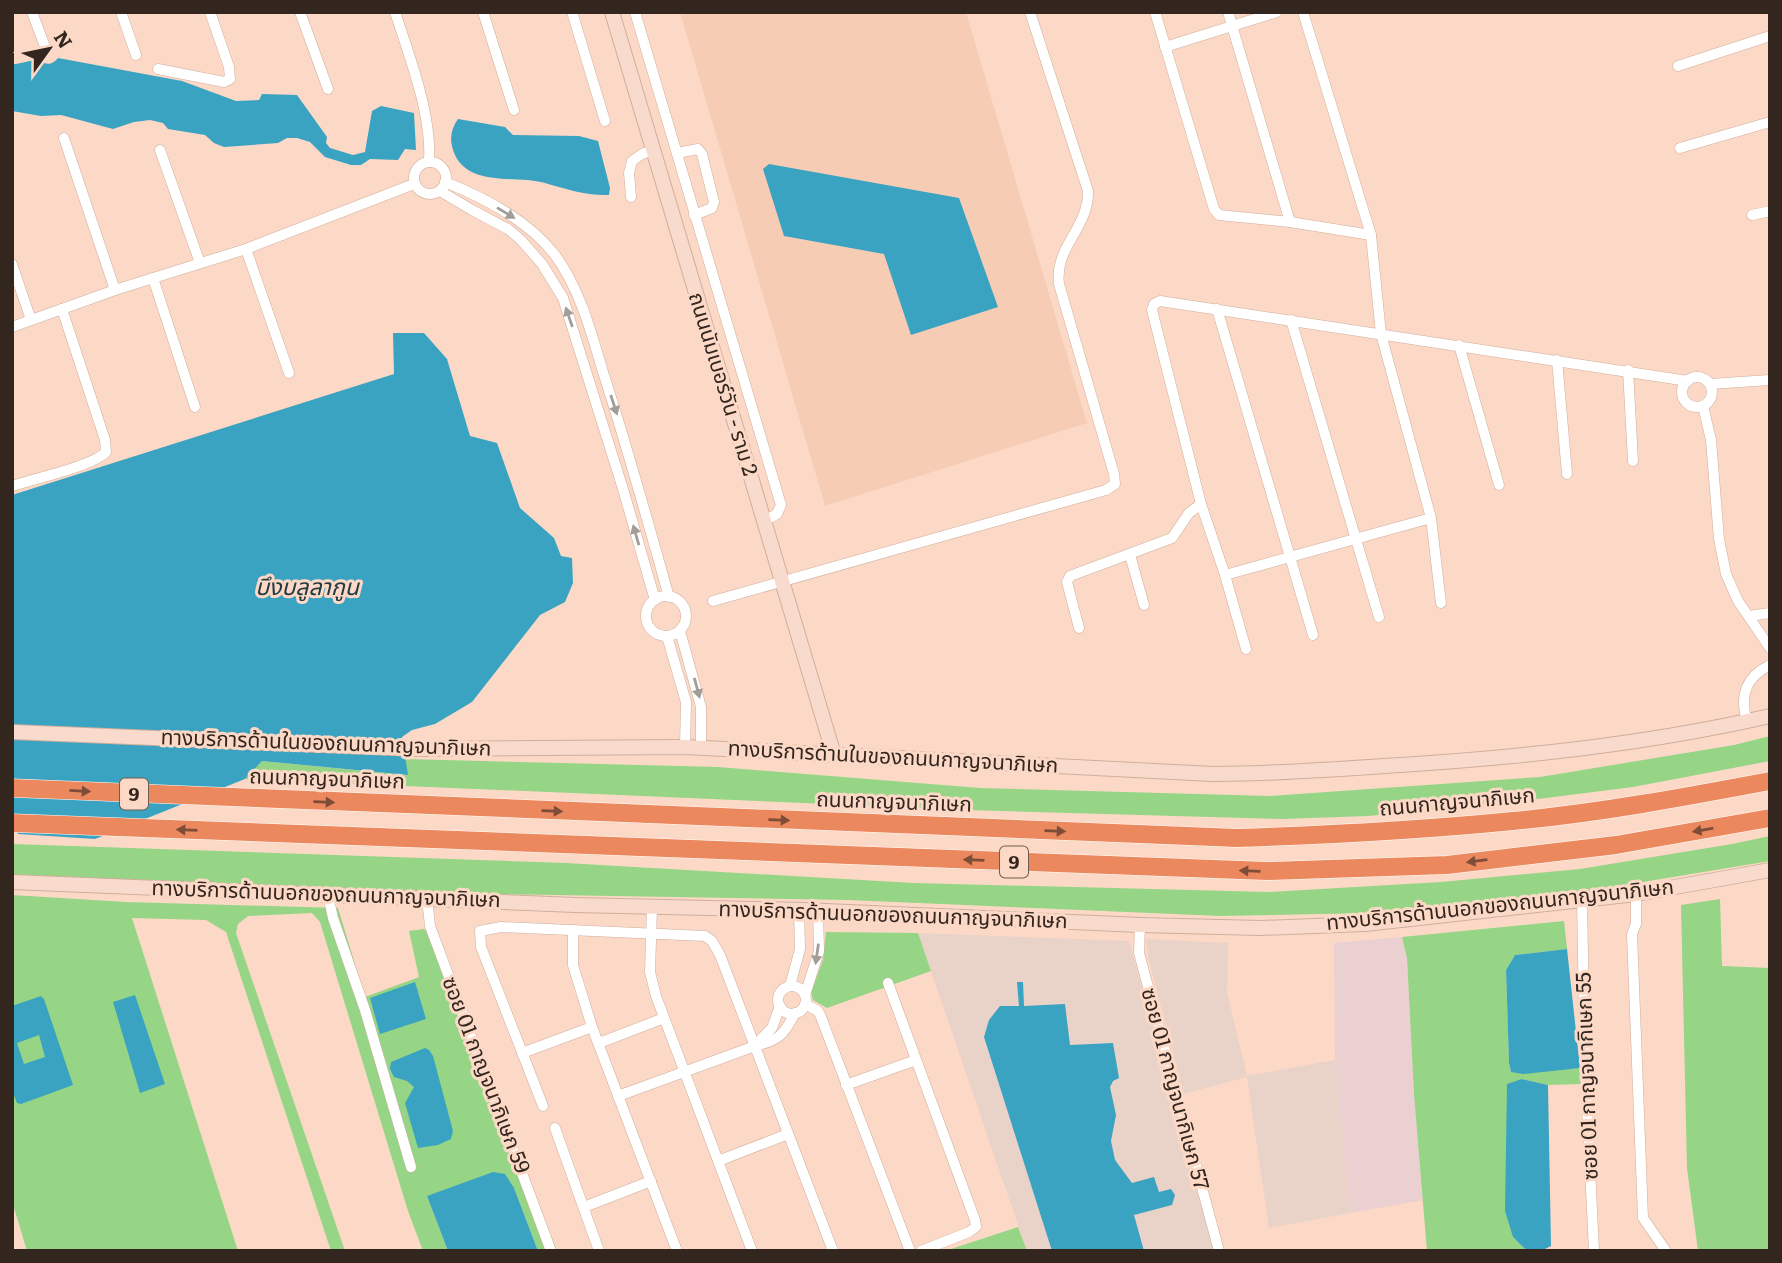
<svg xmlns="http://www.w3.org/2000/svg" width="1782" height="1263" font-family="Literata,'Noto Sans Thai',serif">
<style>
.commercial{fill:#e9d2c7}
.industrial{fill:#ebd0d1}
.built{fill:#f6ccb5}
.green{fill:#95d585}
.water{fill:#3aa3c1;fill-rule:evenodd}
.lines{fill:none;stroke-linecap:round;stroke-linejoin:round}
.street-casing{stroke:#cfae9c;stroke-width:11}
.secondary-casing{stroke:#cfae9c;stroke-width:16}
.highway-casing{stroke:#fff;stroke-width:19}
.street{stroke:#fff;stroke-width:10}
.secondary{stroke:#f9dbce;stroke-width:14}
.highway{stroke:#ec885d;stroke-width:18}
.oneway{fill:#a39d9a}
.oneway2{fill:#7d4d38}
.labels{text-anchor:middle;stroke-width:6;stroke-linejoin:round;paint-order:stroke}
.shield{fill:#fcd9c6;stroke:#6f5c51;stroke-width:2}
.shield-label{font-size:19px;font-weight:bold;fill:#33261f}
.street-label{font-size:21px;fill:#33261f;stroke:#fcd9c6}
.water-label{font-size:23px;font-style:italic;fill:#233a42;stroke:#fcd9c6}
</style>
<rect width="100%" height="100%" fill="#fcd9c6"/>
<g class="commercial">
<polygon points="918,933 1129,941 1214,1251 1027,1251"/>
<polygon points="1146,939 1228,943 1227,993 1247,1076 1335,1060 1350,1213 1269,1228 1247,1077 1183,1094 1149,960"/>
</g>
<polygon class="industrial" points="1402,937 1407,958 1414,1094 1424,1200 1350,1213 1335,1060 1334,943"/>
<polygon class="built" points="680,12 966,12 1087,423 825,506"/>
<g class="green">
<polygon points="1770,736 1770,761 1633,787 1538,799 1368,816 1282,819 967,810 245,779 262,761 407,775 405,759 718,767 980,788 1269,796 1540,777 1734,745"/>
<polygon points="1770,836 1770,861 1546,898 1374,913 1220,916 848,900 490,894 12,875 12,844 566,863 914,883 1268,892 1441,882 1580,869 1732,844"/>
<polygon points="12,895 126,902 338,908 365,997 419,977 409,931 424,929 429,933 557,1251 538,1251 514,1188 427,1196 448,1251 423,1251 408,1211 320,922 312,913 248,916 238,924 236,933 345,1251 331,1251 226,932 206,920 132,918 238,1251 27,1251 12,1201"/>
<polygon points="1720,899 1722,966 1770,968 1770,1251 1698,1251 1687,1168 1681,905"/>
<polygon points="1564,921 1567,949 1515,955 1506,970 1509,1063 1511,1072 1580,1068 1581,1084 1548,1085 1522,1079 1513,1237 1527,1251 1427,1251 1414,1094 1407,958 1402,937"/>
<polygon points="826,932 918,933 931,971 827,1008 813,1000 811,992 823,960"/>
<polygon points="1018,1227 1027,1251 945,1251"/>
</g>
<g class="water">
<path d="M58,58L182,81L236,101L259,100L262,94L297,95L327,137L326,143L330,148L353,155L365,152L372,111L381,106L414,113L416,150L405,149L398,160L370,159L361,165H351L325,157L310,142L297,138H287L278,143L224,147L214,143L205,135L168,129L163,123L150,120L134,122L113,129L61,115L41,116L12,111V64C20,64 23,62 30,61C42,59 48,70 58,58Z"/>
<path d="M458,119L505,127L513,135L579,136L598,141L610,188L609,195C587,196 566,189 545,183C516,175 470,187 455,155C449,142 450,130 458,119Z"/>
<polygon points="769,164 959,198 998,307 911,335 884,254 784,236 763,169"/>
<polygon points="393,333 424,333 447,359 470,436 497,443 520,508 554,538 561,556 572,558 573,583 565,602 540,615 472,702 435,724 412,730 402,737 408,775 262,761 245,779 95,839 18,834 12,818 12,495 394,374"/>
<polygon points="1567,949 1580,1068 1523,1074 1511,1072 1509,1063 1506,970 1515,955"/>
<polygon points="415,982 426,1019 380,1034 370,998"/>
<polygon points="1017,982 1023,982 1024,1006 1065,1004 1070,1045 1113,1043 1119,1078 1113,1081 1110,1087 1116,1115 1111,1141 1115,1160 1132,1183 1154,1177 1159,1192 1171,1189 1175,1195 1172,1205 1134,1215 1144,1251 1052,1251 984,1037 989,1020 1000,1006 1019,1006"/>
<polygon points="135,995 165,1084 140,1093 113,1002"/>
<path d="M41,996L44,999L73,1085L21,1104L17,1103L12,1090V1006ZM39,1035L45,1057L24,1064L17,1043Z"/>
<polygon points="425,1048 429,1050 433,1056 453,1131 451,1139 438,1145 418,1148 405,1103 414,1087 407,1081 394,1077 390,1069 391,1062"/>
<polygon points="1522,1079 1548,1085 1551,1246 1545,1249 1527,1251 1513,1237 1505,1211 1507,1084"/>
<polygon points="493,1172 505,1174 514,1188 538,1251 448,1251 427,1196"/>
</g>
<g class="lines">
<g class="street-casing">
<g id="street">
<polyline points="32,12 44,44"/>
<polyline points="121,12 136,55"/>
<polyline points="300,12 328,89"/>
<path d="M395,12C410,58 432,115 429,162"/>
<polyline points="483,12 514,110"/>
<polyline points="572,12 605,121"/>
<polyline points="635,12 781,505 777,514 764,521"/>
<polyline points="1155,12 1214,209 1219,215 1290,222 1371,235"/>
<polyline points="1228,12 1290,222"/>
<polyline points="1303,12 1371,235 1381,334 1431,518 1441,603"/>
<polyline points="1165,47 1277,12"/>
<polyline points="1678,66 1770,36"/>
<polyline points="158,69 224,82 230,79 229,67 210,12"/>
<polyline points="64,138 115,290"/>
<polyline points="1680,148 1770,122"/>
<polyline points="160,150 200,263"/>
<polyline points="677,153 698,149 702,154 714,202 712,208 694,215"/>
<circle cx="430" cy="178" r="16"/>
<path d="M445,182C485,198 528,220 555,255C580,289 591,332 603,372C627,446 648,522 669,597"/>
<polyline points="440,191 472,210 508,229 521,240 542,264 563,298 623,489 655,600"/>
<polyline points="631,197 629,173 632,161 642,154 653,150"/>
<polyline points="1752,215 1770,211"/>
<polyline points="246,249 289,373"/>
<polyline points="12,264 31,320"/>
<polyline points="153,278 195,407"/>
<polyline points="1217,309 1313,635"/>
<polyline points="1291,320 1379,617"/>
<polyline points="12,327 115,290 246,249 414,184"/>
<polyline points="1459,345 1499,485"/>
<polyline points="1557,360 1567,474"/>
<polyline points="1628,370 1633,461"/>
<circle cx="1697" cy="392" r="15"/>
<polyline points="1710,384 1770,380"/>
<polyline points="1703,406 1711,440 1719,539 1726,574 1738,601 1770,648"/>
<path d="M12,486C33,479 93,466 106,452L105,440L62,309"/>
<polyline points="1130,555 1144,605"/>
<polyline points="1225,575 1431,518"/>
<circle cx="666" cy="616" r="20"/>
<path d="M713,601L1106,490L1115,484L1114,474L1059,284C1054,247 1089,228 1088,191L1030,12"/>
<polyline points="1749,616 1770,613"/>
<polyline points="1079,628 1067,582 1070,576 1172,538 1189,513 1201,504"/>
<polyline points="680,631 701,707 701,747"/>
<polyline points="667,636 686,702 685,747"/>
<polyline points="1246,649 1225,575 1201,504 1152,310 1154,304 1160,301 1688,381"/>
<path d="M1747,721C1739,695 1746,677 1770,665"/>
<polyline points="1636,894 1636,924 1632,934 1643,1218 1666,1251"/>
<polyline points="328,895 333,918 365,1010 411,1167"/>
<polyline points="427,899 430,926 551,1251"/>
<polyline points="1582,900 1585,1065 1594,1251"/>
<polyline points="652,907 650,972 656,996 752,1251"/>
<polyline points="1140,925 1139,953 1219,1251"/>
<polyline points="573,930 573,965 592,1027 677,1251"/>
<polyline points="888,983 975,1220 976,1227 969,1232 921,1251"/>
<polyline points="790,986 800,949 799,910"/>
<circle cx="792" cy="1000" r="14"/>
<polyline points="805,995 819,951 818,911"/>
<polyline points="805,1004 818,1011 821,1017 910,1251"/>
<polyline points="599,1043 664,1018"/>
<polyline points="755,1045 772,1028 780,1006"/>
<polyline points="522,1053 592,1027"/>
<polyline points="846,1085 916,1060"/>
<path d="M618,1096L755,1046C779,1040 784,1035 795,1013"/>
<polyline points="543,1106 481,947 480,931 501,927 705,936 712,941 720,955 833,1251"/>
<polyline points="555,1128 599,1251"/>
<polyline points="718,1161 788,1134"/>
<polyline points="584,1207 651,1181"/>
</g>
</g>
<g class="secondary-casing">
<g id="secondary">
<polyline points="612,12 834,755"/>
<path d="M12,732L418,749L685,747L1213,774C1270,774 1327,770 1384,766C1514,758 1643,745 1770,716"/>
<polyline points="12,882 575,905 803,910 1140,925 1261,928 1365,924 1582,900 1636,894 1770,870"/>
</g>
</g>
<g class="highway-casing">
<g id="highway">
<path d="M12,788L1237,838C1329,835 1421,830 1513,821C1599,813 1685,797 1770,781"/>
<polyline points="12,823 1267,871 1447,865 1616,845 1770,818"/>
</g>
</g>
<use href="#street" class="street"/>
<use href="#secondary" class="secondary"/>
<use href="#highway" class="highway"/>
</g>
<defs><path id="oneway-solid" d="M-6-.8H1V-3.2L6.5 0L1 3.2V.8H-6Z" transform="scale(1.75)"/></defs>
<g class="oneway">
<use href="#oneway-solid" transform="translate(506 213) rotate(31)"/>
<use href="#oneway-solid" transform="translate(569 317) rotate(-109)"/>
<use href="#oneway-solid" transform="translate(614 405) rotate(72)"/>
<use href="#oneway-solid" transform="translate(636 535) rotate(-106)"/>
<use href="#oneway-solid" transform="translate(697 688) rotate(75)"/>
<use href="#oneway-solid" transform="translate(817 954) rotate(98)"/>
</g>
<g class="oneway2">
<use href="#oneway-solid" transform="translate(80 791) rotate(3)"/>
<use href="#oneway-solid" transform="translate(324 802) rotate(2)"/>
<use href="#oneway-solid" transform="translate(552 811) rotate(2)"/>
<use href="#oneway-solid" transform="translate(779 820) rotate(2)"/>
<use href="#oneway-solid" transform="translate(187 830) rotate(-178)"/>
<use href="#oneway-solid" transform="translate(1703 830) rotate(170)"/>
<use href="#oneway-solid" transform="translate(1055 831) rotate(2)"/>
<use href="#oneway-solid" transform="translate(974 860) rotate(-178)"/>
<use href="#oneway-solid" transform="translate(1477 861) rotate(173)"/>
<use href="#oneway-solid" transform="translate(1250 871) rotate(-178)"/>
</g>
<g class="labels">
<g class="shield">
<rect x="120" y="778.5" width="28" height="31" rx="5"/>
<rect x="1000" y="846.5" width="28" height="31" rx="5"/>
</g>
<g class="shield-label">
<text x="134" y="801">9</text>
<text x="1014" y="869">9</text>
</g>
<g class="street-label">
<text transform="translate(723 384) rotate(73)" y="7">ถนนนัมเบอร์วัน - ราม 2</text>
<text transform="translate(326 743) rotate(2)" y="7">ทางบริการด้านในของถนนกาญจนาภิเษก</text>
<text transform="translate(893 757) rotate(3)" y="7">ทางบริการด้านในของถนนกาญจนาภิเษก</text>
<text transform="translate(327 779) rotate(2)" y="7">ถนนกาญจนาภิเษก</text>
<text transform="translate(894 802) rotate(2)" y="7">ถนนกาญจนาภิเษก</text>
<text transform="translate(1457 802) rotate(-5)" y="7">ถนนกาญจนาภิเษก</text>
<text transform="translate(326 894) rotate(2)" y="7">ทางบริการด้านนอกของถนนกาญจนาภิเษก</text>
<text transform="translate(1500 905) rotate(-6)" y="7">ทางบริการด้านนอกของถนนกาญจนาภิเษก</text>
<text transform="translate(893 915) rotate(2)" y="7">ทางบริการด้านนอกของถนนกาญจนาภิเษก</text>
<text transform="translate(486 1075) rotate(69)" y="7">ซอย 01 กาญจนาภิเษก 59</text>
<text transform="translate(1587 1076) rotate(-92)" y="7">ซอย 01 กาญจนากิเษก 55</text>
<text transform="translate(1175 1089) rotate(75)" y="7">ซอย 01 กาญจนากิเษก 57</text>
</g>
<g class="water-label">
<text x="307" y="595">บึงบลูลากูน</text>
</g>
</g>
<rect width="1782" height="1263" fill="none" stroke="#33261f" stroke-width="28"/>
<g transform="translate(49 49) rotate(57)" stroke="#fcd9c6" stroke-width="5" paint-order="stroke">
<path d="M0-5L12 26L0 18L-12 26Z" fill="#33261f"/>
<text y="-10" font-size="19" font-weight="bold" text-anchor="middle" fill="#33261f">N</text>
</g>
</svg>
